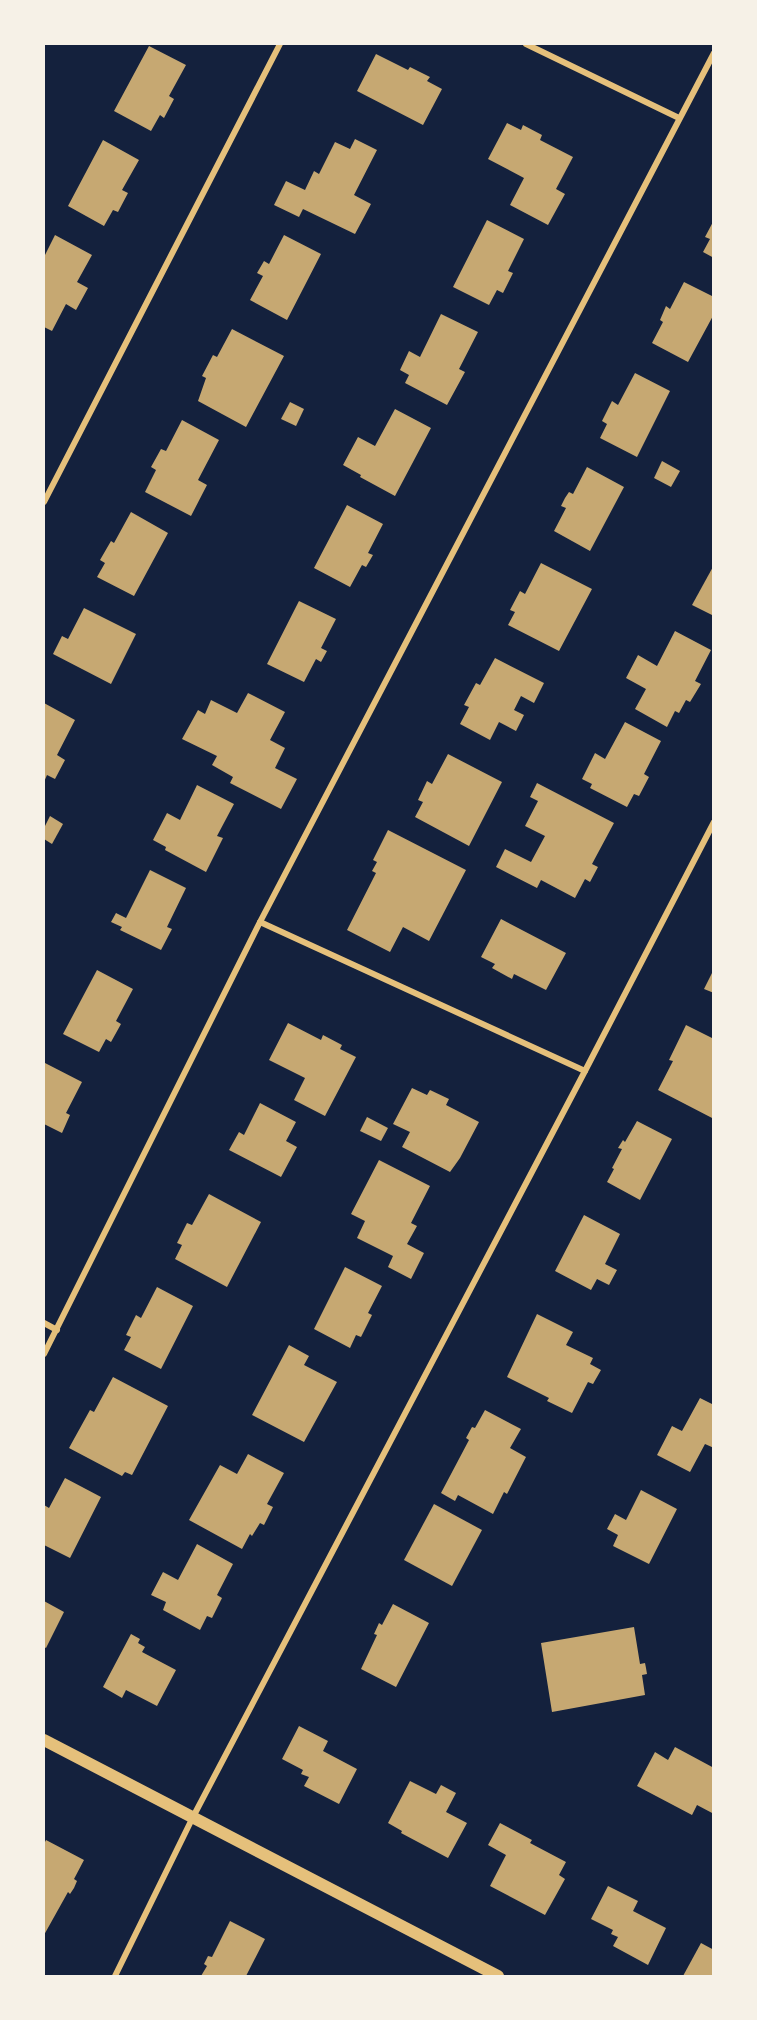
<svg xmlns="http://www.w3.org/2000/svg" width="757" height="2020" font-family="'Sofia Sans Condensed',sans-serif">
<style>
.building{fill:#c6a872}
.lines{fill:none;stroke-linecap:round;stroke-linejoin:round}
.minor{stroke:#e5c07b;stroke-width:6}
.secondary{stroke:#e5c07b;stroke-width:12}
</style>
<rect width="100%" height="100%" fill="#14213d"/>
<g class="building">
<polygon points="149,46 186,65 169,96 174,99 164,118 160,115 151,131 114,111"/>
<polygon points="376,54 408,70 410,67 430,77 427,81 442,89 423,125 357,91"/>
<polygon points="507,123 521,130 523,125 542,135 540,140 573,157 556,189 565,194 548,225 510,205 524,178 488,159"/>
<polygon points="355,139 377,150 354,195 371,204 355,234 303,209 299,217 274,205 286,181 305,190 314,171 319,174 335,142 350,149"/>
<polygon points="103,140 139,160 122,190 128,193 118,212 113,210 104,226 68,206"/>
<polygon points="487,220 524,239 508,271 513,273 503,293 497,290 489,305 453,287"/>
<polygon points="714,220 714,258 703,252 710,239 705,237"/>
<polygon points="55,235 92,255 77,282 88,288 76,310 66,304 52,331 44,327 44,257"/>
<polygon points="284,235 321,254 287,320 250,300 263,276 257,273 264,261 269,264"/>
<polygon points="684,282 714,297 714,314 688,362 652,343 663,322 660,320 666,306 670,309"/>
<polygon points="441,314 478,332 459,369 465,372 447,405 405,383 409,375 400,370 409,351 420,357"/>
<polygon points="232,329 284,356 246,427 198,401 206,378 202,376 213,355 217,357"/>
<polygon points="635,373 670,391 637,457 600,438 607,424 602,421 612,401 618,405"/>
<polygon points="290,402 304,409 296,426 281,419"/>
<polygon points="395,409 431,428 395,496 360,477 361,475 343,465 358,437 375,446"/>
<polygon points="182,420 219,440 198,480 207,485 191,516 145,492 156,470 151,467 161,449 166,451"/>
<polygon points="662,461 680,471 671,487 654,478"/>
<polygon points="587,467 624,487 590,551 554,531 566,508 561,506 565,498 569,492 573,494"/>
<polygon points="347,505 383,524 368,553 373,555 366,567 362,565 350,587 314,568"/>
<polygon points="131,512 168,533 134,596 97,577 105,563 100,560 111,541 114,543"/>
<polygon points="541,563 592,589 559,651 508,625 515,612 510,610 520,591 525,594"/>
<polygon points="714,565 714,616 692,605"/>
<polygon points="299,601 336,619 321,648 327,651 321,662 316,659 304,682 267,664"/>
<polygon points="84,608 136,634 111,684 53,654 62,636 68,639"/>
<polygon points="675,631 711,650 695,681 701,684 690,702 686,700 679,713 675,711 667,727 635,709 646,689 626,678 638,655 657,666"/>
<polygon points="495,658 544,683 534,703 521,696 514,710 524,715 516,731 499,722 490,740 460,724 469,707 464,705 476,683 480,685"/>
<polygon points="248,693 285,712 270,740 285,748 275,768 297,779 281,809 230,783 233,777 212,765 217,756 182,739 198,710 205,714 211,700 237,713"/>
<polygon points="44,703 75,720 57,755 65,760 55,779 47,775 44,782"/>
<polygon points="625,722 661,741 644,774 649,777 639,796 634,794 627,807 590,788 592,784 582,779 595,753 605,759"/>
<polygon points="448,754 502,782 469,846 415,817 423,802 418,800 427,781 432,784"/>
<polygon points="537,783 614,823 592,864 598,867 590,882 585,879 575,898 541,880 537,888 496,867 505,849 531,862 545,836 525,826 538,801 530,797"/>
<polygon points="197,785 234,804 217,836 223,838 206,872 165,850 166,847 153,840 167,813 180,820"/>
<polygon points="50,816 63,824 52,844 44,839 44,828"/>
<polygon points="388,830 466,870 429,941 403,927 390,952 347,930 376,873 372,871 377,862 373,860"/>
<polygon points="150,870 186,888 167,927 172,929 161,950 120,930 122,927 111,922 116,913 126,918"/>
<polygon points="501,919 566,953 546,990 514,974 512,979 492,968 495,964 481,957"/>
<polygon points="714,969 714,993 704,989"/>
<polygon points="97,970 133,989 116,1021 121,1024 111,1042 106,1039 99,1052 63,1034"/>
<polygon points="288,1023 321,1040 323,1035 342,1045 340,1049 356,1057 325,1116 294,1100 305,1078 269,1060"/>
<polygon points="686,1025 714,1039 714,1119 658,1090 673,1061 669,1060"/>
<polygon points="45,1063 82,1082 66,1113 70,1115 62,1133 44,1124 44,1067"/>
<polygon points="412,1088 427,1095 430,1090 449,1099 446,1105 479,1122 460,1158 450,1172 402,1147 410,1132 393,1124"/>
<polygon points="260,1103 296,1122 286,1141 297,1147 281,1177 229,1150 239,1132 244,1135"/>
<polygon points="367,1117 388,1128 381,1141 360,1131"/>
<polygon points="637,1121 672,1139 640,1200 607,1182 614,1169 612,1168 622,1149 618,1148 623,1140 625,1142"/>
<polygon points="379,1160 430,1186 411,1223 417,1226 407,1244 424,1253 411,1279 388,1267 393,1256 357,1238 365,1221 351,1214"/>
<polygon points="209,1194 261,1222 227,1287 175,1259 182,1245 177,1243 187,1223 192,1225"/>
<polygon points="584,1215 620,1234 605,1264 617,1270 609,1285 597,1279 591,1290 555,1271"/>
<polygon points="345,1267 382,1286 368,1313 372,1315 361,1337 356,1335 350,1348 314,1329"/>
<polygon points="157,1287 193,1306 161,1369 124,1350 131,1337 126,1335 136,1315 141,1318"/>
<polygon points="537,1314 573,1332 566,1345 593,1358 590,1364 601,1370 593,1384 588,1382 572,1413 547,1401 549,1398 507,1377"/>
<polygon points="289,1345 309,1356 304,1365 337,1382 304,1442 252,1415"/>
<polygon points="113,1377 168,1406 132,1475 125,1472 122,1476 69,1448 90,1410 94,1412"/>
<polygon points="700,1398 714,1405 714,1448 705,1444 690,1472 657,1455 672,1426 682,1431"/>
<polygon points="485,1410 521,1429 510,1448 526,1457 507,1494 504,1492 493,1514 458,1495 455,1501 441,1493 469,1440 466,1438 472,1427 475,1428"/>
<polygon points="248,1454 284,1473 267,1504 273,1507 264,1525 260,1523 252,1536 250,1534 242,1549 189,1520 220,1465 237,1474"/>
<polygon points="65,1478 101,1497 70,1558 44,1545 44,1505 49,1508"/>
<polygon points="641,1490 677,1509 649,1564 613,1546 618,1535 607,1529 615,1514 626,1520"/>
<polygon points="434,1504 482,1530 452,1586 404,1560"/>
<polygon points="197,1544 233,1564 217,1595 222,1598 212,1618 207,1616 200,1630 163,1610 166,1602 151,1595 163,1572 178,1580"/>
<polygon points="44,1601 64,1612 46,1648 44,1647"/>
<polygon points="393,1604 429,1623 396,1687 361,1669 377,1635 374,1634 379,1623 382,1625"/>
<polygon points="634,1627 640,1664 645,1663 646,1668 647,1674 642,1675 645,1695 552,1712 541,1643"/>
<polygon points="131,1634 140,1639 138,1643 145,1647 142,1652 176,1670 157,1706 126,1690 122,1698 103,1687"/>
<polygon points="299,1726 328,1741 323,1751 357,1769 339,1804 304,1786 309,1777 301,1774 303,1770 282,1759"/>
<polygon points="675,1747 714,1768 714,1814 697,1805 692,1815 637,1786 655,1752 668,1760"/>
<polygon points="410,1781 436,1794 441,1785 456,1793 446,1812 467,1823 448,1858 401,1833 402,1831 388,1823"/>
<polygon points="500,1823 532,1840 530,1843 566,1862 559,1875 565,1879 545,1915 490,1886 506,1855 488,1845"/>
<polygon points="46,1840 84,1860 74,1879 77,1881 74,1888 70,1894 68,1892 44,1935 44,1844"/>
<polygon points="608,1886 638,1901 633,1911 666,1928 648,1965 613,1946 618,1937 611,1934 613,1930 591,1919"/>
<polygon points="230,1921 265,1939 246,1976 201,1976 207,1966 204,1964 208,1956 212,1957"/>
<polygon points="701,1943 714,1950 714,1976 683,1976"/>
</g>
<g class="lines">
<g class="minor">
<polyline points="526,44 679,118"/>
<polyline points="44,502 280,44"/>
<polyline points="260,922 585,1071"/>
<polyline points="44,1323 57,1330"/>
<polyline points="44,1354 260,922 714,53"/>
<polyline points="115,1976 193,1817 585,1071 714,822"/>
</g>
<polyline class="secondary" points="44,1740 498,1976"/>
</g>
<rect width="757" height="2020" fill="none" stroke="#f6f1e7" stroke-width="90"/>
</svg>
